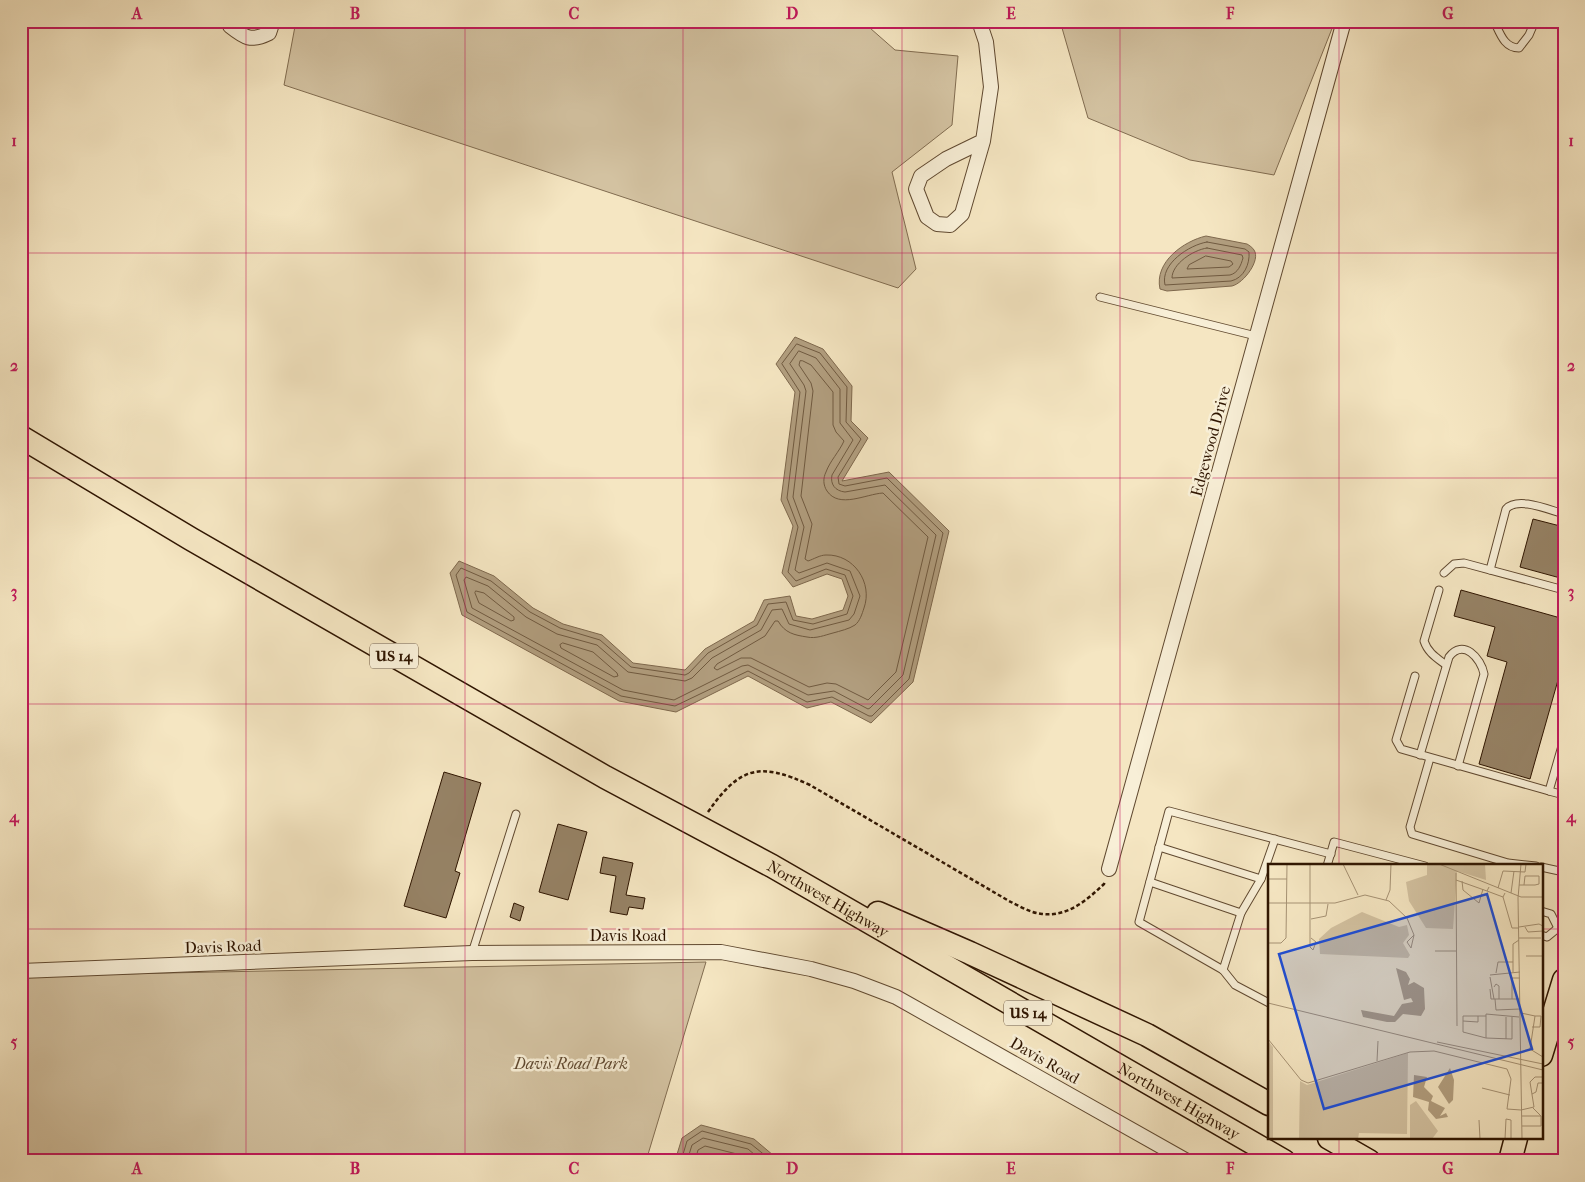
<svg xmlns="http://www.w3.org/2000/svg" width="1585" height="1182" font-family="'IM FELL French Canon',serif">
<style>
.green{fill:#d3c2a1;stroke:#816c50}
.water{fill:#b29f80;stroke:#7e684d}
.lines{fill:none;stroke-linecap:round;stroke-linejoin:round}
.shore{stroke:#705a40;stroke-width:1}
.building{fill:#968265;stroke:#2f1500}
.service-casing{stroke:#604930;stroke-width:9}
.minor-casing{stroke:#604930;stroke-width:16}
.primary-casing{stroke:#2f1500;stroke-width:25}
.path{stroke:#2f1500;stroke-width:2.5;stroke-dasharray:4 2.5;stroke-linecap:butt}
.service{stroke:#f8efd7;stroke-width:7}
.minor{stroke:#f8efd7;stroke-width:14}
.primary{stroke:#f5e6c2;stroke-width:22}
.grid{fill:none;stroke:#c2185b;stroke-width:1;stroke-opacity:0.55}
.labels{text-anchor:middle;stroke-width:5;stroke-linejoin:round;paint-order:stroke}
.shield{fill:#f8efd7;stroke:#6b5640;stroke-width:1}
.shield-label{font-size:15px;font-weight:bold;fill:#2f1500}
.street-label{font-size:16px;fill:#2f1500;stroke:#f8efd7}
.park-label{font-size:16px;font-style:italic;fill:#604930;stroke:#f8efd7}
.inset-road{fill:none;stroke:#a69274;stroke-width:1}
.view{fill:#1d4ed8;fill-opacity:0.15;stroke:#1d4ed8;stroke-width:2.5}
.inset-edge{fill:none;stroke:#2f1500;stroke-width:2.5}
.neatline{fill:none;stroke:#c2185b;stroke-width:2}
.grid-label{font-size:16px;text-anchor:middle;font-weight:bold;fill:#c2185b}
</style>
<rect width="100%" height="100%" fill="#f5e6c2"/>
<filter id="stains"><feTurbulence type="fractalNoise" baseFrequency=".004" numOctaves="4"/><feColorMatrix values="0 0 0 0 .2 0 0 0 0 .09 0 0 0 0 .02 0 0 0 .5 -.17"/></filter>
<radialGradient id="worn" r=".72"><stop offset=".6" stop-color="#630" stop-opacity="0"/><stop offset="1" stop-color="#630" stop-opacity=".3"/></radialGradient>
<g class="green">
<polygon points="296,21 862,21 895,50 958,56 952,125 892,172 916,269 898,288 284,85"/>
<polygon points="1060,21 1335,21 1274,175 1190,160 1088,118"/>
<polygon points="706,962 646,1161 21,1161 21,976"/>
</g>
<g class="water">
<path d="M1206,236L1247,244C1249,245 1253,248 1254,250C1261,260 1244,283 1232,286L1167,291L1160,289C1154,262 1184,241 1206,236Z"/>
<polygon points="795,337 823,349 852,386 851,421 868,438 842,481 889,472 949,531 913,682 871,723 831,702 807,708 748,676 676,712 619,701 462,615 450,573 459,561 494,576 533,608 563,624 602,635 633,663 685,670 705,649 754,621 764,600 790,596 796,616 812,619 843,610 848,596 842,579 827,574 793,587 782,573 793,526 781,500 795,392 776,364"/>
<polygon points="701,1125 754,1139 780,1161 675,1161 682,1138"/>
</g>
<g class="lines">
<g class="shore">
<path d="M1207,242L1245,249L1249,252C1250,264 1244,278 1231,281L1165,285C1160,264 1189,245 1207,242Z"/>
<path d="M1207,248L1242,255L1243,258C1241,265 1238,273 1230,275L1172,278C1172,264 1193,250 1207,248Z"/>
<polygon points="1206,256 1231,261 1233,264 1229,267 1187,269 1189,265"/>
<polygon points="797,344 820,353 847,387 846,422 861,439 838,477 839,484 845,486 887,478 943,533 909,679 872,716 869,716 832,697 807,702 748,671 675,706 621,696 467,612 456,575 461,568 491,581 530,612 560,628 600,640 631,667 685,675 689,673 708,653 757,625 768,604 786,602 793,620 813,624 847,614 853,596 845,575 826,569 796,581 788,572 798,527 787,498 800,392 782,364"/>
<path d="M799,351L816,358L840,389V423L853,440L832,475C830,484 835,491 845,492L885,485L936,535L903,675L870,708L868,709L834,691L808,695L748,665L742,666L674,700L623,690L472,608L464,580L466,577L488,586L526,617L557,634L597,645L628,672L685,681L692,678L712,658L761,630L772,610L782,609L789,624L810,630L849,620L854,614L860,596L850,571L827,563L799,573L795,570L804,527L793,497L806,391L804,385L790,364Z"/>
<path d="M803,361L811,365L833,392V425L836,432L844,441C839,452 830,461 826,472C823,478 823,485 827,491C839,509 866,494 883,493L928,537L896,672L868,700L836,684L827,683L809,687L751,658H741L717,670L714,668L717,664L765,636L775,621H778C785,633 794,635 807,637C816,639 825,635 833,633C840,631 849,629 855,625C860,621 862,614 864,608C873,583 854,554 826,555C820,555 814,559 808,561L805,559L812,524L801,496L813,391L811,383L799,365L800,361Z"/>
<polygon points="476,591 484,593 514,617 514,620 511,621 479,603 475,593"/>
<polygon points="563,643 593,652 617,673 618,676 614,677 561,648 560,645"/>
<polyline points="681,1161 687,1141 702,1131 751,1144 772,1161"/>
<polyline points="687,1161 692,1145 703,1138 748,1149 762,1161"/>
<polyline points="695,1161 698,1150 705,1146 745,1156 751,1161"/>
</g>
</g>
<g class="building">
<polygon points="1533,519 1564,527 1564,579 1520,567"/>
<polygon points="1461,590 1564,619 1564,659 1530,779 1479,764 1507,662 1487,656 1495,627 1454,616"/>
<polygon points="444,772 481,783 455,871 460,873 446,918 404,906"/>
<polygon points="558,824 587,832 568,900 539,892"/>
<polygon points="603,857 633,863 626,895 645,898 643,909 629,907 627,915 610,912 616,876 600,873"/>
<polygon points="514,903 524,907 520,921 510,917"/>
</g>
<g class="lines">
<g class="service-casing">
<g id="service">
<path d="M1494,21C1500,33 1504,48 1519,48L1529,35L1535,21"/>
<polyline points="1100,297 1256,336"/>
<path d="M1490,570L1506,509C1518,496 1549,510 1564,514"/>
<polyline points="1444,573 1454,564 1464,563 1564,590"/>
<path d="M1439,590L1424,641C1428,653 1437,658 1446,665"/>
<polyline points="1415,676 1396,740 1401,749 1549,791"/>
<polyline points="1564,739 1549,791 1564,795"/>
<path d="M1420,755L1449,657C1463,638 1481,658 1484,674L1458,766"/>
<polyline points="1430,758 1410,827 1412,834 1508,863 1536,866"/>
<polyline points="1159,847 1261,879 1275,839"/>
<polyline points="1327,866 1334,842 1425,866"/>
<polyline points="1541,867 1564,872"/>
<polyline points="1150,882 1241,913"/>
<polyline points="1541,911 1551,914 1558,928 1564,930"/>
<polyline points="1541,935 1547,937 1558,928"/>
<polyline points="472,953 516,814"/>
<polyline points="1223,970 1241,913 1261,879"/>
<polyline points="1269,1003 1235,985 1223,970 1139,922 1169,811 1331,854"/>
</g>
</g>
<g class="minor-casing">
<g id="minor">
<path d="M229,21L230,26C245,38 251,42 269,33L273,21"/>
<polyline points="979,21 986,42 991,87 983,141 962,214 950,225 937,224 927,217 916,189 921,176 946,159 983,141"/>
<polyline points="1109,869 1344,21"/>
<polyline points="21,971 472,953 721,952 811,969 854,981 896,997 1187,1161"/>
</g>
</g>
<g class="primary-casing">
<g id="primary">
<path id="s1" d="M21,437L191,539L605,777L772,866L1284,1161"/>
<polyline points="878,913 970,953 1147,1035 1269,1104"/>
<polyline points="1541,1055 1564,980"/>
<polyline points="1329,1138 1369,1161"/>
<polyline points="1510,1161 1516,1138"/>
</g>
</g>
<path class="path" d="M708,812C740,766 760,762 810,785L1009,901C1019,906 1031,913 1042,914C1068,917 1087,900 1104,884L1105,881"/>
<use href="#service" class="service"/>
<use href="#minor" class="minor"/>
<use href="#primary" class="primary"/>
</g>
<path class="grid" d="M246,21V1161M465,21V1161M683,21V1161M902,21V1161M1120,21V1161M1339,21V866M21,253H1564M21,478H1564M21,704H1564M21,929H1269M1541,929H1564M1339,1138V1161"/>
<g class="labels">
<g class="shield">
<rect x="370" y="643.5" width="48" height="25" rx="4"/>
<rect x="1004" y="1000.5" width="48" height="25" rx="4"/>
</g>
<g class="shield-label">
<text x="394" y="661">US 14</text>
<text x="1028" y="1018">US 14</text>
</g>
<g class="street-label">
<text transform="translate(1210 441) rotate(-75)" y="6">Edgewood Drive</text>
<text dy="6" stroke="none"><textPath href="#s1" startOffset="930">Northwest Highway</textPath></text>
<text x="628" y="941">Davis Road</text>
<text transform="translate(223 946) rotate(-2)" y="6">Davis Road</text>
<text transform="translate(1045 1060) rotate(30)" y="6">Davis Road</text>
<text dy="6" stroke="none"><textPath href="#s1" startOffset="1335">Northwest Highway</textPath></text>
</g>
<g class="park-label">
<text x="571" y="1069">Davis Road Park</text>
</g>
</g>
<g transform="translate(1268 864)">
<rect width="275" height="275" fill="#f5e6c2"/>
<path d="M159,0H217L218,16L189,7L185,65L158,64L141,37L138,18L159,11ZM94,48L131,63L139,61L141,71L135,79L142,91L140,94L52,90L51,75L63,64ZM0,177L5,183V275H0ZM140,189L139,270L91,269L90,275H31L32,217L39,221ZM148,237L170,267L164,275H142V241Z" fill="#d3c2a1"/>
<path d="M128,104L138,108L142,115L140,121L146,118L156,124L157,145L153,152L135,150L127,158H119L95,153L93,146L126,152L134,140L145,138L143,134L136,136ZM182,204L186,216L185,236L181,240L170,223ZM146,211L159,213L156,223L165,232L163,237L177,244L172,252L178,249L180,253L168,255L160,246L161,238L145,233Z" fill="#b29f80"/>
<path class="inset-road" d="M42,0V83L45,86L48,78L43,74M75,0L90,31M171,0L253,33H275M253,0L250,34L254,275M188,9L189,162M0,15H19M188,16L219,27M194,17L195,26L211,39L215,25M251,21H267L271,20V12H257L256,21M221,23L219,27L235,33L237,29M230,24L235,7L257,8L258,0M243,29L246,7M235,33L244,64H250M118,36L122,26L123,0M0,39H67L97,31L121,37L139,54L146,71L143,84L139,78L146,71M43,55L58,52L60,40M251,63L271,60L275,62M257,63L260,68L275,67M251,74H273M0,79H13L18,74L19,0M167,87H189M258,92H275M245,98V80L251,76M228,109L230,98H245V108M222,111L252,108M222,113L226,135M226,123L228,120L231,122V135M222,125L223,135H244M227,135L228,146L252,145M252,135H244V114H252M0,139L275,206M253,149L267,152L262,185L275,193M218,152H195V168L218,174M238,153V175M244,153V175L218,174V150L251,153M195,157L210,158V152M264,163H272L273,152H267M0,175L33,216L40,219L142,188L166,187L239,205L243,215L239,245L253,246L266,243L262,218L267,213H275M169,178L275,200M109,197L110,177M214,224L242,231M264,230L268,228L270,219H275M254,252H273M211,256L212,275M254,262H273V252L265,244M237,275L238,255L243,256V275"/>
<path class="view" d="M219,30L264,185L56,245L11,90Z"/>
<rect width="275" height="275" class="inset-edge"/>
</g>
<rect width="1585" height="1182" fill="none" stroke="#f5e6c2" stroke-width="55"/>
<rect x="28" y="28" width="1530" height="1126" class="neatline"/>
<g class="grid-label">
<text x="137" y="19">A</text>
<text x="355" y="19">B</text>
<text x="574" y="19">C</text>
<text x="792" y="19">D</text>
<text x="1011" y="19">E</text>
<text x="1230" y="19">F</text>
<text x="1448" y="19">G</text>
<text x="14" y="146">1</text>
<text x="1571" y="146">1</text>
<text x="14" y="371">2</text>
<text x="1571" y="371">2</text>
<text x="14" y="597">3</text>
<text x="1571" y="597">3</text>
<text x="14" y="822">4</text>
<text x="1571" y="822">4</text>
<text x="14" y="1047">5</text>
<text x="1571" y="1047">5</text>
<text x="137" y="1174">A</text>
<text x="355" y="1174">B</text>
<text x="574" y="1174">C</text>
<text x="792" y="1174">D</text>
<text x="1011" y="1174">E</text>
<text x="1230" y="1174">F</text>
<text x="1448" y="1174">G</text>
</g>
<rect width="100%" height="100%" filter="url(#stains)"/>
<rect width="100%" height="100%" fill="url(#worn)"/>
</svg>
